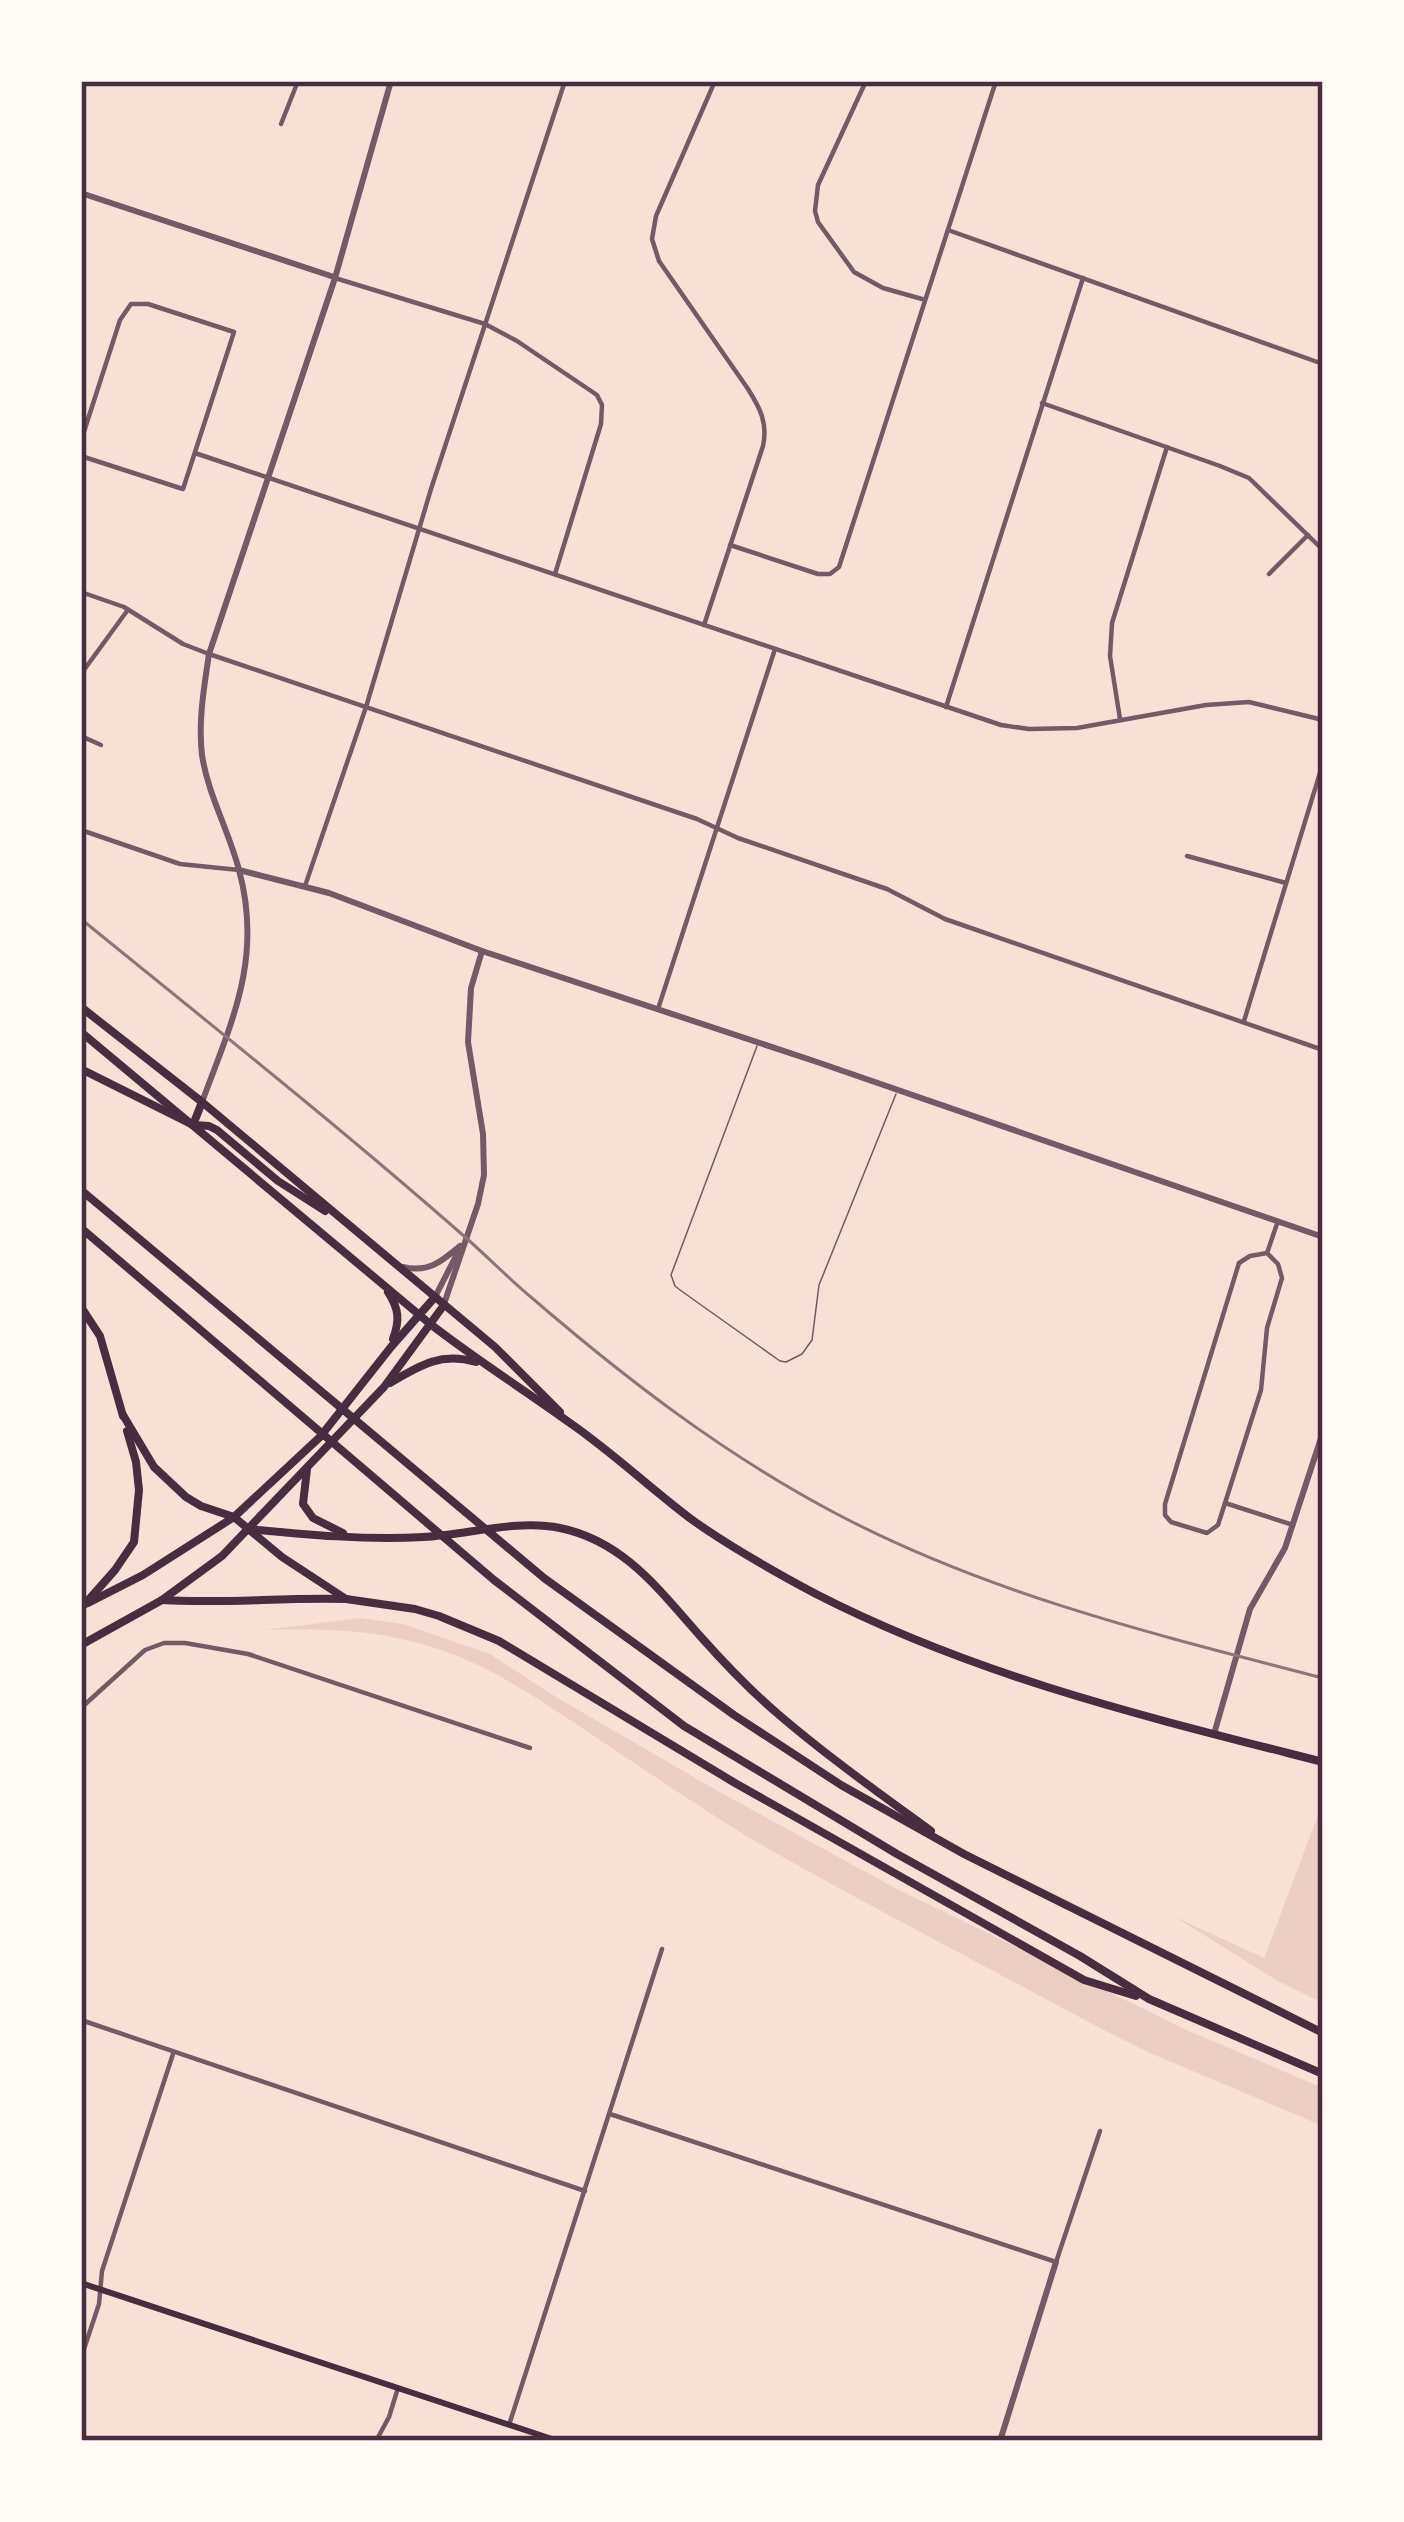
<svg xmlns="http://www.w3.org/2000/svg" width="1404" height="2522" font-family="'PT Sans Narrow',sans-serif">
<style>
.green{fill:#ebcfc5}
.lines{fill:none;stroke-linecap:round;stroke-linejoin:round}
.service{stroke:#755966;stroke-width:1.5}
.minor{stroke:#755966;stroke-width:4.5}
.tertiary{stroke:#755966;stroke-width:6}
.secondary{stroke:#4a2c40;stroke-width:6}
.primary{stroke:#4a2c40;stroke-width:8}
.motorway{stroke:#4a2c40;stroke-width:8}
.rail{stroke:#8f747c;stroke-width:3}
.neatline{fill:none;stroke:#4a2c40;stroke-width:4.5}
</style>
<rect width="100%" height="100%" fill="#f7e1d7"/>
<g class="green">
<path d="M360,1618L403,1624L490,1654L556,1697L716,1790L895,1888L1189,2031L1323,2088V2126L1150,2053L1111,2034C998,1973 884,1914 772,1851C709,1815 649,1772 588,1732C534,1696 481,1659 418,1643C367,1629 316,1629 264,1630Z"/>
<polygon points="1323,1802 1323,2003 1278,1981 1175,1917 1264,1958"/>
</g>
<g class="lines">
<polyline class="service" points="757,1046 671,1275 675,1286 680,1290 780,1361 786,1362 802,1354 812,1340 819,1285 896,1094"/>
<g class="minor">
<polyline points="866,81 818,185 815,211 818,222 854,272 883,288 922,299"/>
<polyline points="281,124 298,81"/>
<polyline points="948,230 1323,364"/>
<polyline points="335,278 485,324 517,341 597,395 602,405 601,424 555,574"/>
<polyline points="1042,403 1220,466 1249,478 1323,550"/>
<polyline points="81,441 120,320 131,304 148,304 234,332 183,489 81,456"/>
<polyline points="195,453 1001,725 1029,729 1077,728 1206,705 1249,702 1323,720"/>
<polyline points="730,545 818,574 830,574 839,567 996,81"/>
<polyline points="1269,574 1308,535"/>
<polyline points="81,592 124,607 183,644 209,654 697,819 738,838 887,889 945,919 1323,1050"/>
<path d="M704,625L763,446C768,423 760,408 748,389L659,261L652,239L656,216L715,81"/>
<polyline points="81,674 127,611"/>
<polyline points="946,707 1083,278"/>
<polyline points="1120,719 1110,656 1112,623 1167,447"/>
<polyline points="81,736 101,745"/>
<polyline points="81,830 180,864 239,870"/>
<polyline points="1187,856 1286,883"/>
<polyline points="305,886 366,707 431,489 565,81"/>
<polyline points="658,1009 775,649"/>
<polyline points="1244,1021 1323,763"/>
<polyline points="1267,1253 1278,1264 1282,1278 1267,1328 1261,1390 1218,1525 1207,1533 1171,1522 1165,1515 1165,1504 1239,1263 1250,1256 1267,1253 1278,1221"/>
<polyline points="1225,1503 1293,1525"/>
<polyline points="81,1708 145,1650 164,1643 185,1643 248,1654 530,1748"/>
<polyline points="81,2020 585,2191"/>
<polyline points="610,2114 1056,2262 1100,2131"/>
<polyline points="81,2358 99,2304 102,2271 173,2054"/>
<polyline points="509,2425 662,1949"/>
<polyline points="81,2439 86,2441"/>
<polyline points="376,2441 389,2417 398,2388"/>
</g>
<g class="tertiary">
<polyline points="81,193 334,277"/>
<polyline points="239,870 329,893 482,951 817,1062 1323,1237"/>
<path d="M202,1102C232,1021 263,958 239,870C229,831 208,795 202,755C198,721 204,688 209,654L335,278L391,81"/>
<path d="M403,1267C428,1273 441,1262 460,1246"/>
<polyline points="435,1297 458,1252"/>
<polyline points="444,1304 478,1204 484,1175 483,1134 468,1042 471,988 482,951"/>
<polyline points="1214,1734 1250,1609 1285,1548 1323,1432"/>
<polyline points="1000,2441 1056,2262"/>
</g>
<polyline class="secondary" points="81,2283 558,2441"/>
<g class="primary">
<polyline points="81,1007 202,1102 495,1347 560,1412"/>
<path d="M81,1032L429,1323C475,1359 523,1389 570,1423C612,1452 650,1488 691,1519C730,1547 773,1571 816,1594C978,1677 1147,1717 1323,1762"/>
<polyline points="193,1125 202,1102"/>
<polyline points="194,1125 209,1126 217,1130 278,1181 325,1211"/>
<path d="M388,1292C399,1309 400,1320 393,1339"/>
<path d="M390,1383C420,1365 441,1352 476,1362"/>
<polyline points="88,1603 143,1575 234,1517 320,1437 391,1347 435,1297"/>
<polyline points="81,1645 162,1600 222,1556 384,1387 444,1305"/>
</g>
<g class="motorway">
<polyline points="81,1069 193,1125"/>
<polyline points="81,1190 544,1578 734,1715 841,1785 964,1854 1323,2033"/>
<polyline points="81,1228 494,1580 684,1726 897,1854 1080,1956 1149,1999 1323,2074"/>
<polyline points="81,1307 100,1336 123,1416"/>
<polyline points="123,1415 154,1467 186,1497 201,1506 234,1517 282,1557 346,1599 415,1609 439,1616 499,1641 735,1783 1084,1980 1136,1996"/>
<polyline points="307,1469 303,1504 313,1518 343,1533"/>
<path d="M250,1529C307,1535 366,1540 423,1537C468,1535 516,1519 560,1528C624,1541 660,1591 701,1637C725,1664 751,1691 778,1714C827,1756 879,1793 931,1831"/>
<path d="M162,1600C223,1604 284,1597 346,1599"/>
<polyline points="84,1605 115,1570 134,1542 139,1490 136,1462 127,1431"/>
</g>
<path class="rail" d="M81,919C210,1024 341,1128 465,1237C488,1257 509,1279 532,1298C626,1379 725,1455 835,1513C988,1594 1156,1635 1323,1678"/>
</g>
<rect width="1404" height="2522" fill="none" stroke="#fffaf5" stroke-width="168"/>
<rect x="84" y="84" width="1236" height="2354" class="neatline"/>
</svg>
